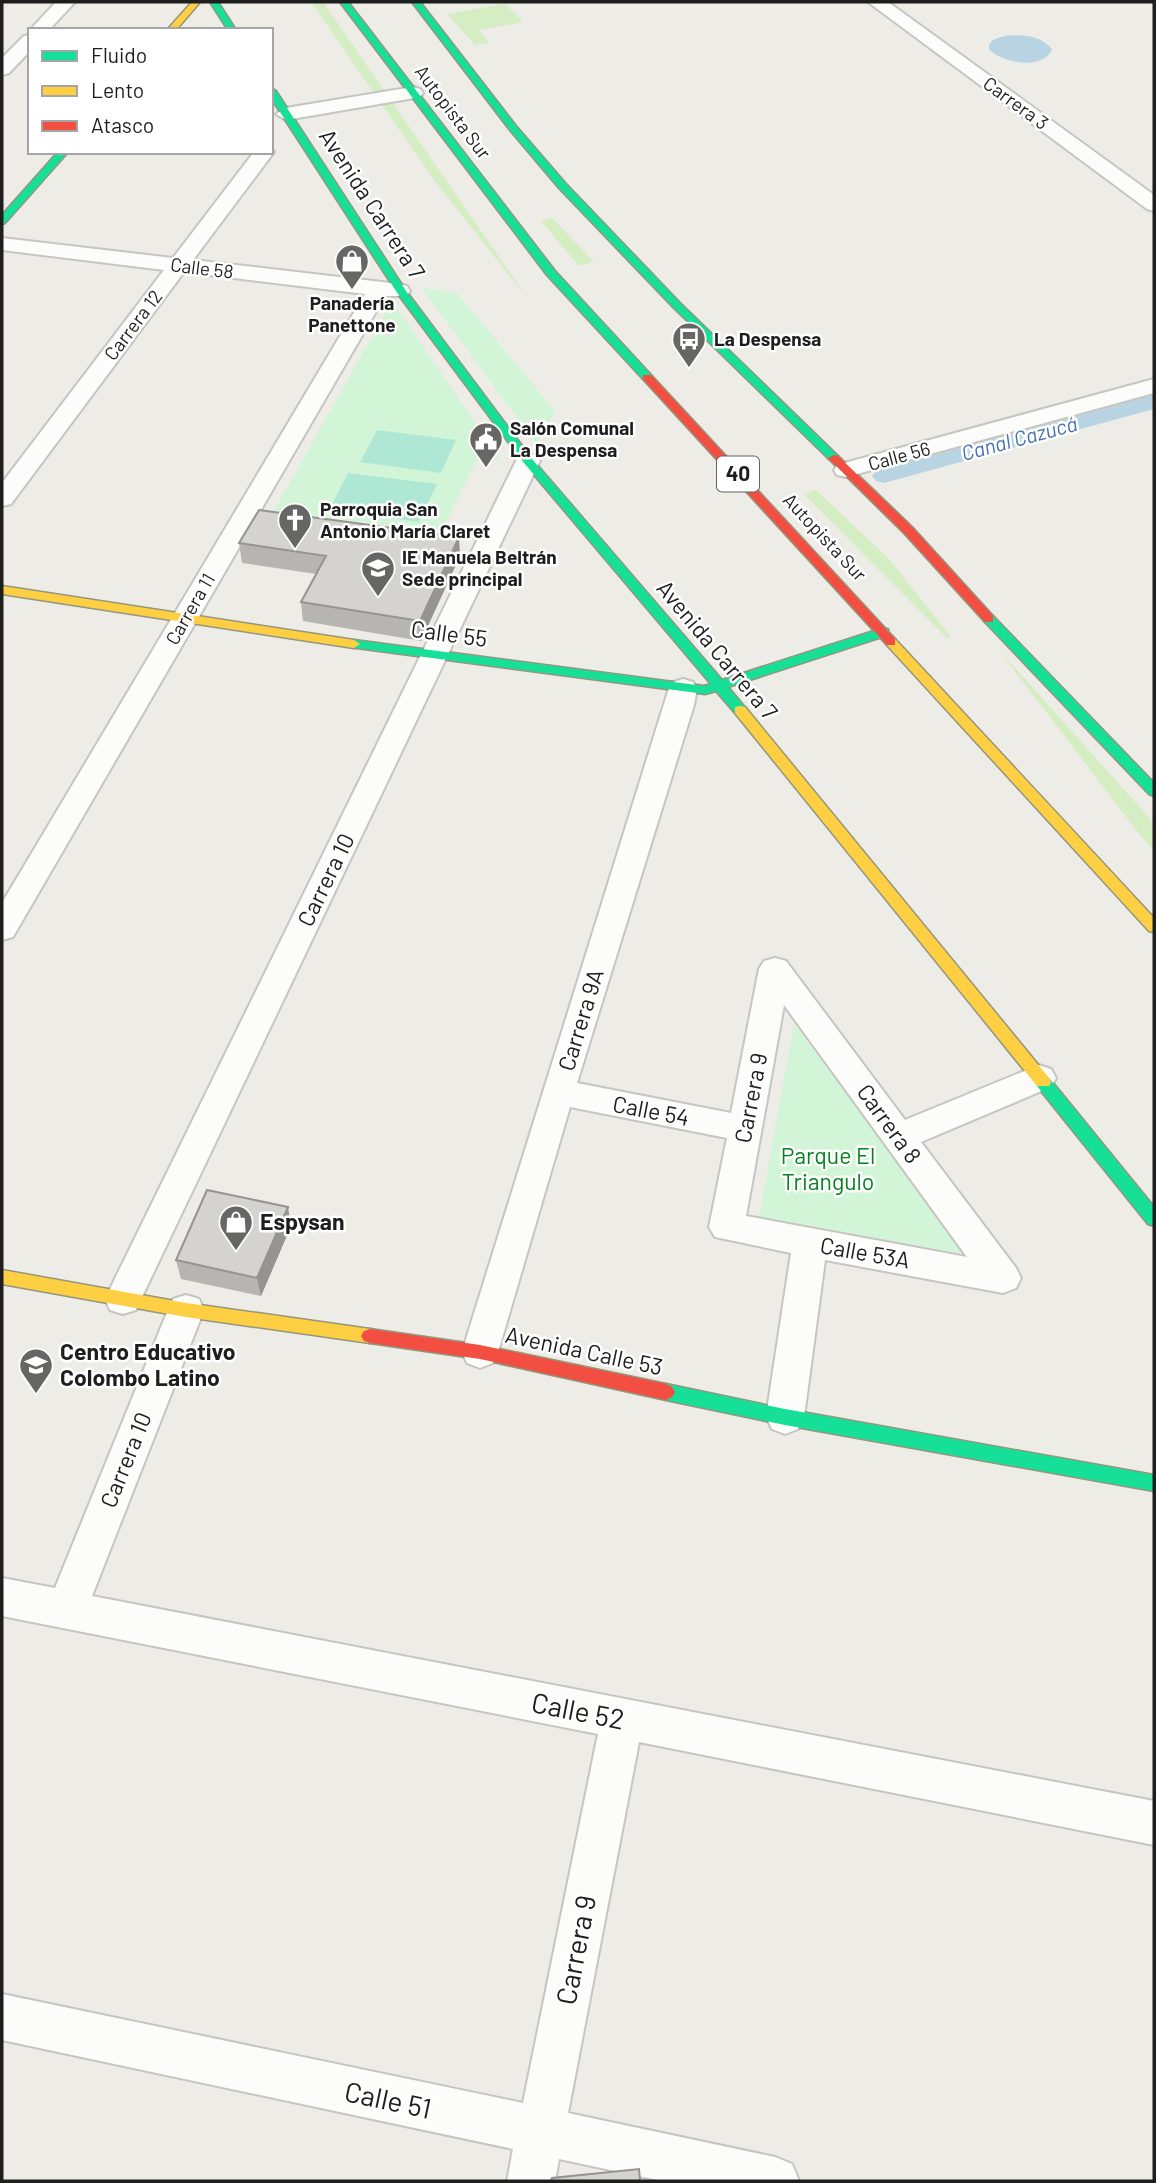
<svg xmlns="http://www.w3.org/2000/svg" width="1156" height="2183" font-family="Barlow,sans-serif">
<style>
.grass{fill:#d5edc3}
.park{fill:#d3f5d7}
.pitch{fill:#afe7d5}
.water{fill:#b8d4e2}
.lines{fill:none;stroke-linecap:round;stroke-linejoin:round}
.canal{fill:#b8d4e2;fill-rule:evenodd}
.street-casing{stroke:#c5c5c2;stroke-width:4}
.fast-casing{stroke:#93977e;stroke-width:3}
.slow-casing{stroke:#93977e;stroke-width:3}
.jam-casing{stroke:#93977e;stroke-width:3}
.street{fill:#fcfcfb;fill-rule:evenodd}
.fast{fill:#16e098;fill-rule:evenodd}
.slow{fill:#ffcf43;fill-rule:evenodd}
.jam{fill:#f24e42;fill-rule:evenodd}
.wall{fill:#b7b5b2}
.shaded-wall{fill:#959491}
.building{fill:#d5d3cf;stroke:#959491;stroke-width:2}
.labels{text-anchor:middle;stroke-width:5;stroke-linejoin:round;paint-order:stroke}
.far-street-label{font-size:19px;fill:#1e1e1e;stroke:#fff}
.far-poi-label{font-size:19px;font-weight:bold;fill:#1e1e1e;stroke:#fff;text-anchor:start}
.far-water-label{font-size:21px;font-style:italic;fill:#456fb3;stroke:#fff}
.shield{fill:#fff;stroke:#626262;stroke-width:2}
.shield-label{font-size:21px;font-weight:bold;fill:#1e1e1e}
.street-label{font-size:23px;fill:#1e1e1e;stroke:#fff}
.park-label{font-size:23px;fill:#05821e;stroke:#fff}
.poi-label{font-size:23px;font-weight:bold;fill:#1e1e1e;stroke:#fff;text-anchor:start}
.near-street-label{font-size:28px;fill:#1e1e1e;stroke:#fff}
</style>
<rect width="100%" height="100%" fill="#edece6"/>
<g class="grass">
<polygon points="311,2 323,2 528,299 434,180"/>
<polygon points="505,4 523,22 479,30 489,43 475,45 447,14"/>
<polygon points="552,218 594,262 579,266 541,221"/>
<polygon points="1154,395 1154,408 889,481 878,470"/>
<polygon points="816,490 889,559 951,637 947,638 804,494"/>
<polygon points="998,649 1154,823 1154,850 1140,835"/>
</g>
<g class="park">
<polygon points="421,287 457,293 555,411 537,445"/>
<polygon points="392,301 501,461 478,458 441,532 274,511"/>
<polygon points="794,1023 965,1254 759,1218"/>
</g>
<g class="pitch">
<polygon points="377,430 456,440 441,473 360,462"/>
<polygon points="348,473 437,484 419,522 329,510"/>
</g>
<path class="water" d="M1005,36C1021,34 1041,35 1052,49C1044,71 1001,63 989,49C988,40 997,38 1005,36Z"/>
<g class="lines">
<polygon class="canal" points="1154,395 1154,409 884,483 876,481 872,476 876,471"/>
<g class="street-casing">
<g id="street">
<polygon points="56,2 75,2 49,30 30,30"/>
<polygon points="868,2 888,2 1154,195 1154,211 1147,209"/>
<polygon points="30,35 30,51 9,73 2,75 2,58 24,36"/>
<polygon points="413,87 420,89 423,93 420,97 286,120 276,114 286,108"/>
<polygon points="271,148 274,152 193,260 399,284 407,286 410,291 407,296 385,296 13,937 2,940 2,903 365,294 184,272 11,504 2,506 2,483 164,270 2,250 2,238 173,258 254,152 271,152"/>
<polygon points="1154,379 1154,393 846,477 837,475 834,470 837,465"/>
<polygon points="528,454 537,456 540,461 141,1299 136,1310 123,1314 110,1310 105,1299 516,461 519,456"/>
<path d="M683,679L693,682L697,688L694,705L577,1083L731,1113L759,969L764,961L775,958L786,961L905,1120L1039,1065L1051,1069L1056,1078L1051,1087L921,1142L1016,1268L1021,1278L1016,1288L1003,1293L825,1260L804,1417L798,1429L785,1434L772,1429L766,1417L791,1253L715,1237L709,1227L727,1138L570,1107L498,1352L493,1363L480,1368L467,1363L462,1352L669,688L673,682ZM784,1005L967,1257L746,1216Z"/>
<polygon points="186,1295 199,1299 204,1310 92,1596 1154,1801 1154,1845 639,1742 568,2113 775,2157 792,2164 799,2181 662,2181 559,2159 555,2181 507,2181 513,2149 2,2040 2,1994 523,2103 598,1734 2,1616 2,1578 55,1588 168,1310 173,1299"/>
</g>
</g>
<g class="fast-casing">
<g id="fast">
<polygon points="210,2 218,2 236,30 228,30"/>
<polygon points="340,2 348,2 555,271 651,375 651,379 643,379 547,275"/>
<polygon points="412,2 420,2 516,126 566,184 680,303 838,456 838,460 830,460 673,307 559,188 510,130"/>
<polygon points="271,88 276,91 406,291 532,459 722,680 880,629 888,629 888,635 728,687 747,710 740,714 735,713 716,691 705,694 349,647 348,644 354,640 704,686 711,684 524,463 398,294 271,98"/>
<polygon points="58,152 68,152 5,223 2,224 2,215"/>
<polygon points="989,615 993,616 1154,783 1154,796 1149,794 985,622 983,619"/>
<polygon points="1043,1076 1049,1078 1154,1207 1154,1226 1148,1224 1037,1086 1035,1082 1037,1078"/>
<polygon points="666,1384 785,1409 1154,1475 1154,1491 785,1425 666,1400 660,1397 657,1392 660,1387"/>
</g>
</g>
<g class="slow-casing">
<g id="slow">
<polygon points="192,2 200,2 176,30 167,30"/>
<polygon points="2,586 354,640 360,644 354,648 2,594"/>
<polygon points="891,638 895,639 1154,918 1154,932 1149,931 887,645 885,642"/>
<polygon points="740,706 745,707 1049,1078 1051,1082 1049,1086 1037,1086 735,713 735,707"/>
<polygon points="2,1270 186,1303 370,1329 376,1331 379,1336 376,1341 370,1343 186,1317 2,1284"/>
</g>
</g>
<g class="jam-casing">
<g id="jam">
<polygon points="643,375 651,375 895,639 895,645 887,645 643,379"/>
<polygon points="834,455 838,456 912,527 993,616 993,622 985,622 904,533 830,460 828,458"/>
<polygon points="370,1329 480,1345 666,1384 672,1387 675,1392 672,1397 666,1400 480,1359 370,1343 364,1341 361,1336 364,1331"/>
</g>
</g>
<use href="#street" class="street"/>
<use href="#fast" class="fast"/>
<use href="#slow" class="slow"/>
<use href="#jam" class="jam"/>
</g>
<g class="wall">
<polygon points="239,543 460,556 421,641 303,621 301,602 316,574 242,563"/>
<polygon points="291,1226 261,1296 181,1279 176,1260"/>
</g>
<g class="shaded-wall">
<polygon points="459,537 460,556 421,641 420,621"/>
<polygon points="288,1207 291,1226 261,1296 257,1278"/>
</g>
<g class="building">
<polygon points="259,510 459,537 420,621 301,602 326,556 239,543"/>
<polygon points="207,1190 288,1207 257,1278 176,1260"/>
<polygon points="639,2169 640,2181 551,2181 552,2178"/>
</g>
<defs>
<g id="shop-pin" transform="scale(1.75)"><path d="M0 17L-7.5 6A9.5 9.5 0 1 1 7.5 6Z" fill="#666664" stroke="#fff"/><path d="M-5-2.5h2.3a2.7 3.5 0 0 1 5.4 0H5L5.5 6h-11ZM-1.5-2.5h3a1.5 2.3 0 0 0-3 0Z" fill="#fff"/></g>
<g id="bus-pin" transform="scale(1.75)"><path d="M0 17L-7.5 6A9.5 9.5 0 1 1 7.5 6Z" fill="#666664" stroke="#fff"/><path d="M-5-6H5V4H4V6H2V4H-2V6H-4V4H-5ZM-3.5-4V0h7V-4ZM-3.5 1.2v1.5H-2V1.2ZM2 1.2v1.5H3.5V1.2Z" fill="#fff"/></g>
<g id="civic-pin" transform="scale(1.75)"><path d="M0 17L-7.5 6A9.5 9.5 0 1 1 7.5 6Z" fill="#666664" stroke="#fff"/><path d="M-.6-6.5H3V-4.5H.6V-3L4-1V1h2V6H-6V1h2V-1L-.6-3ZM-1.2 2.5V6h2.4V2.5Z" fill="#fff"/></g>
<g id="church-pin" transform="scale(1.75)"><path d="M0 17L-7.5 6A9.5 9.5 0 1 1 7.5 6Z" fill="#666664" stroke="#fff"/><path d="M-1.2-6h2.4v3.5h3.3v2.4h-3.3V6h-2.4V-.1h-3.3v-2.4h3.3Z" fill="#fff"/></g>
<g id="school-pin" transform="scale(1.75)"><path d="M0 17L-7.5 6A9.5 9.5 0 1 1 7.5 6Z" fill="#666664" stroke="#fff"/><path d="M0-5L7-2L0 1L-7-2ZM-4 1L0 2.5L4 1V4Q0 6-4 4Z" fill="#fff"/></g>
</defs>
<g fill-rule="evenodd">
<use href="#shop-pin" x="352" y="261"/>
<use href="#bus-pin" x="689" y="339"/>
<use href="#civic-pin" x="486" y="439"/>
<use href="#church-pin" x="295" y="520"/>
<use href="#school-pin" x="378" y="568"/>
<use href="#shop-pin" x="236" y="1222"/>
<use href="#school-pin" x="36" y="1365"/>
</g>
<g class="labels">
<g class="far-street-label">
<text transform="translate(1016 103) rotate(36)" y="7">Carrera 3</text>
<text transform="translate(453 112) rotate(53)" y="7">Autopista Sur</text>
<text transform="translate(202 268) rotate(7)" y="7">Calle 58</text>
<text transform="translate(133 325) rotate(-53)" y="7">Carrera 12</text>
<text transform="translate(899 456) rotate(-15)" y="7">Calle 56</text>
<text transform="translate(825 537) rotate(47)" y="7">Autopista Sur</text>
<text transform="translate(190 609) rotate(-60)" y="7">Carrera 11</text>
</g>
<g class="far-poi-label">
<text x="352" y="310" text-anchor="middle">Panadería<tspan x="352" dy="22">Panettone</tspan></text>
<text x="714" y="346">La Despensa</text>
<text x="510" y="435">Salón Comunal<tspan x="510" dy="22">La Despensa</tspan></text>
<text x="320" y="516">Parroquia San<tspan x="320" dy="22">Antonio María Claret</tspan></text>
<text x="402" y="564">IE Manuela Beltrán<tspan x="402" dy="22">Sede principal</tspan></text>
</g>
<g class="far-water-label">
<text transform="translate(1019 439) rotate(-15)" y="7">Canal Cazucá</text>
</g>
<rect class="shield" x="717" y="456.5" width="42" height="35" rx="5"/>
<g class="shield-label">
<text x="738" y="481">40</text>
</g>
<g class="street-label">
<text transform="translate(372 204) rotate(57)" y="8">Avenida Carrera 7</text>
<text transform="translate(449 634) rotate(8)" y="8">Calle 55</text>
<text transform="translate(717 650) rotate(50)" y="8">Avenida Carrera 7</text>
<text transform="translate(326 880) rotate(-64)" y="8">Carrera 10</text>
<text transform="translate(581 1020) rotate(-73)" y="8">Carrera 9A</text>
<text transform="translate(751 1098) rotate(-79)" y="8">Carrera 9</text>
<text transform="translate(651 1111) rotate(11)" y="8">Calle 54</text>
<text transform="translate(889 1124) rotate(54)" y="8">Carrera 8</text>
<text transform="translate(865 1253) rotate(10)" y="8">Calle 53A</text>
<text transform="translate(584 1351) rotate(12)" y="8">Avenida Calle 53</text>
<text transform="translate(126 1460) rotate(-68)" y="8">Carrera 10</text>
</g>
<g class="park-label">
<text x="828" y="1164">Parque El<tspan x="828" dy="26">Triangulo</tspan></text>
</g>
<g class="poi-label">
<text x="260" y="1230">Espysan</text>
<text x="60" y="1360">Centro Educativo<tspan x="60" dy="26">Colombo Latino</tspan></text>
</g>
<g class="near-street-label">
<text transform="translate(578 1711) rotate(11)" y="10">Calle 52</text>
<text transform="translate(576 1950) rotate(-79)" y="10">Carrera 9</text>
<text transform="translate(388 2100) rotate(12)" y="10">Calle 51</text>
</g>
</g>
<rect width="1156" height="2183" fill="none" stroke="#1e1e1e" stroke-width="7"/>
<rect x="28" y="28" width="245" height="126" fill="#ffffff" stroke="#a5a5a5" stroke-width="2"/>
<rect x="42" y="51" width="35" height="10" fill="#16e098" stroke="#a5a5a5" stroke-width="2"/>
<text x="91" y="63" font-size="21" fill="#1e1e1e">Fluido</text>
<rect x="42" y="86" width="35" height="10" fill="#ffcf43" stroke="#a5a5a5" stroke-width="2"/>
<text x="91" y="98" font-size="21" fill="#1e1e1e">Lento</text>
<rect x="42" y="121" width="35" height="10" fill="#f24e42" stroke="#a5a5a5" stroke-width="2"/>
<text x="91" y="133" font-size="21" fill="#1e1e1e">Atasco</text>
</svg>
